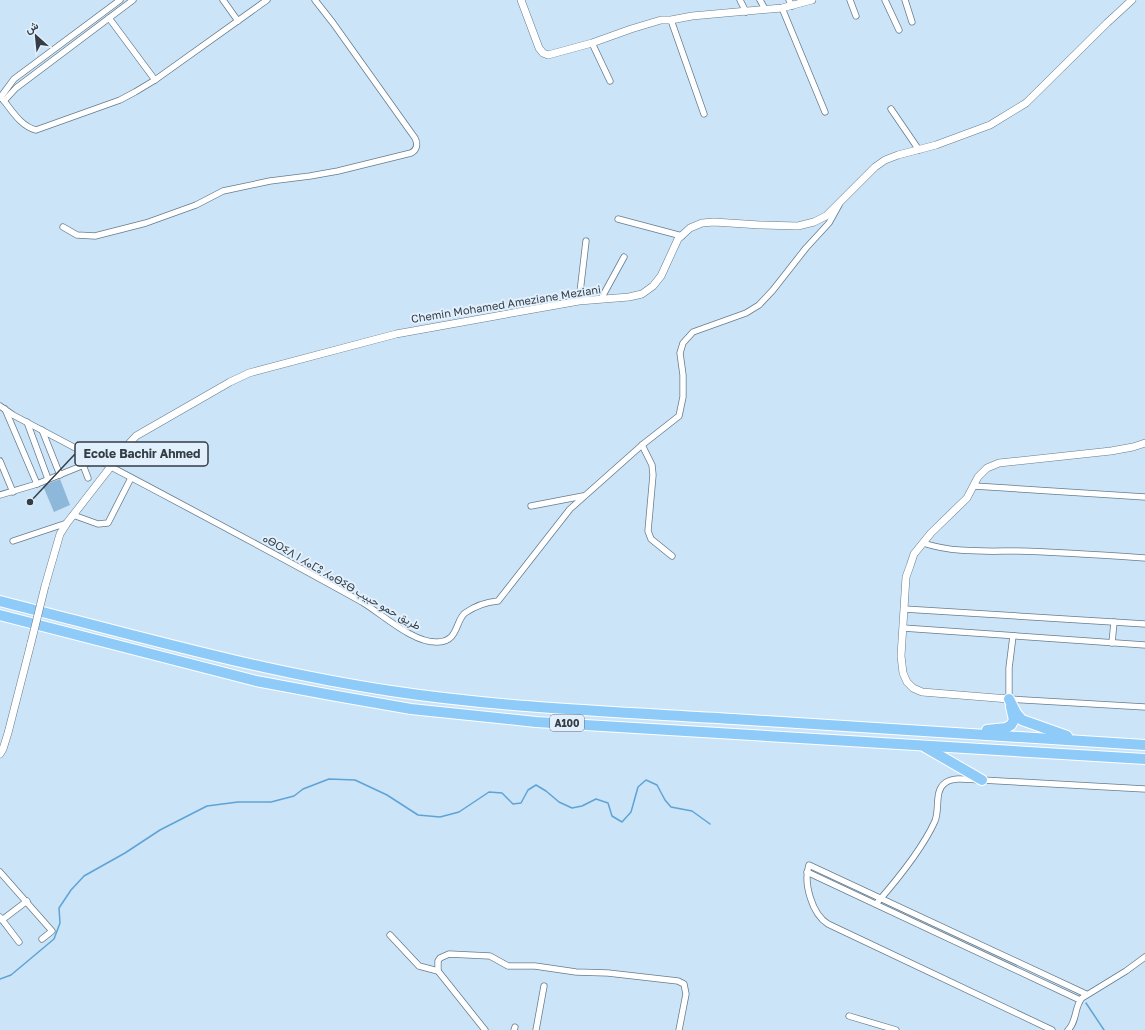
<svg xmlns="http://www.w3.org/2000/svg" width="1145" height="1030" font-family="'Golos Text',Vazirmatn,'Noto Sans Tifinagh',sans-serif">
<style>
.green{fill:#8eb8d9}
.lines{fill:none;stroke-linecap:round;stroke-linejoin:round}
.stream{stroke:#5fa3d5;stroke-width:1.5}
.minor-casing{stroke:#667c8d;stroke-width:7}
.tertiary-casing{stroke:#667c8d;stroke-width:8}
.secondary-casing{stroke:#667c8d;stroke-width:8}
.motorway-casing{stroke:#fff;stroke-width:12}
.minor{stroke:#fff;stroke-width:5.5}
.tertiary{stroke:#fff;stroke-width:7}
.secondary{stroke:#fff;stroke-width:7}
.motorway{stroke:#8fcbf9;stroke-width:10}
.secondary-bridge-casing{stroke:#667c8d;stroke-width:8;stroke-linecap:butt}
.secondary-bridge{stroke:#fff;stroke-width:7}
.labels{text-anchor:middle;stroke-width:4;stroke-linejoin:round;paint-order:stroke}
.shield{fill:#e1f0fc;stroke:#68737c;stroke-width:1}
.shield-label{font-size:10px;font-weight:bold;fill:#343d45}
.street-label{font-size:11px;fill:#343d45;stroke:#e1f0fc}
.leader{fill:none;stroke:#343d45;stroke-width:1.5}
.callout-dot{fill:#343d45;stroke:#e1f0fc;stroke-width:1.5}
.callout{fill:#e1f0fc;stroke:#343d45;stroke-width:1.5}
.callout-label{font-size:12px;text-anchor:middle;font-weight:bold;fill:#343d45}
</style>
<rect width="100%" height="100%" fill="#cbe4f8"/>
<polygon class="green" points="60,479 70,505 54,512 43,486"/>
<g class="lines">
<g class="stream">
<polyline points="0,979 11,975 54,939 60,923 59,908 71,890 84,876 125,853 160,830 207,806 238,802 271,802 294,796 303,789 329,779 355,780 387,795 418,815 440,817 459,812 489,792 502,793 513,804 521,803 528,790 536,785 546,791 559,802 572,808 582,806 596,799 608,803 612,816 622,822 631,812 638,787 646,780 657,785 665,800 671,807 692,811 710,824"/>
<polyline points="1086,1003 1104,1030"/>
</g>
<g class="minor-casing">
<g id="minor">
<polyline points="223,0 238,21"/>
<polyline points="740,0 746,12"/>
<polyline points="760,0 765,9"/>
<polyline points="789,0 792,6"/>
<polyline points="850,0 856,16"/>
<polyline points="885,0 899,30"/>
<polyline points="905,0 912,22"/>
<polyline points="782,8 825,112"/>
<polyline points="109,18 155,80"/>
<polyline points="671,20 704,114"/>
<polyline points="592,43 610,81"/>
<path d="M1,97C11,109 20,126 36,130L120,100L135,92L155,80L267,0"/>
<polyline points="0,98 14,79 120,0"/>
<polyline points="4,101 16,88 133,0"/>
<polyline points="891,109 919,150"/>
<polyline points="618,219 682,236"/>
<path d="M63,227L77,235L95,236L146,223L196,205L223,191L270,181L310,176L338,171L411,153C417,150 418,144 415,138L333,23L315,0"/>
<polyline points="601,299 624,257"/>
<polyline points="579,301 586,241"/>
<path d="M0,406L13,415C130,477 247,538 362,602C382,614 414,644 438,642C459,641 455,621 465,613C475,606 487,602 498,601L570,509L642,445L679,416L683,397V375L680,353L683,343L693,332L746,313L759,305L773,290L806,248L829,223L839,205"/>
<polyline points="5,409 37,484"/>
<polyline points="27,422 48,479"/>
<polyline points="42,430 60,475"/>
<polyline points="642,445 652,465 653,475 648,531 651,539 672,556"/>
<polyline points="0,461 13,492"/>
<polyline points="83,465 88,478"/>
<polyline points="974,486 1145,497"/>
<polyline points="0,495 37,484 96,460"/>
<polyline points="531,506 583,496"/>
<polyline points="73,515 98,524 108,523 131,478"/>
<polyline points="13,541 67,523"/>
<path d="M923,543C953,553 986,551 1017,551C1059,552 1102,555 1145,558"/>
<polyline points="904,609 1145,624"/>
<polyline points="903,628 1145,645"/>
<polyline points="1013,636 1009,668 1009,699 1145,707"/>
<polyline points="1112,643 1114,622"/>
<polyline points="0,872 52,931 42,939"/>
<polyline points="807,872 1080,1000"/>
<path d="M876,904C897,880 922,850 935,821C940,809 934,791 945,783C954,776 971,780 982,780L1145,789"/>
<polyline points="0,917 19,942"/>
<polyline points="2,920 27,901"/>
<polyline points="390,935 419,966 438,971 485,1030"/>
<polyline points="438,971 438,961 440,958 449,954 490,956 508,966 535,966 576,972 608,973 678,981 684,984 686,994 679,1030"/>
<polyline points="849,1016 896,1030"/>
<polyline points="514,1030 515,1027"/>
<polyline points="536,1030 544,986"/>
<path d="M1052,1030L828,924C812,914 803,883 809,865L1086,994"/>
<path d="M1068,1030C1077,1022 1074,1007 1082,998L1126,971L1145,957"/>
</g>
</g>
<g class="tertiary-casing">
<g id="tertiary">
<polyline points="521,0 539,48 543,53 548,55 592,43 631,29 661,20 671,20 692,16 782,8 812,0"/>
<polyline points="1009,699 922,692 913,688 907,682 903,673 901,656 906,577 910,566 914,554 931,533 967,498 978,477 987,468 999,463 1111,451 1133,447 1145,443"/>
</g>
</g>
<g class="secondary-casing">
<g id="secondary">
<polyline points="45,586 60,534 67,523 126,447 136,436 230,382 249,373 396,334 579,301 629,297 642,294 653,286 661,276 678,239 690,228 702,223 714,222 760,225 798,226 814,222 826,216 875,167 885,160 898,155 936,145 990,125 1026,103 1107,23 1132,0"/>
<polyline points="0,754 3,749 8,733 31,643"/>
</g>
</g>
<g class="motorway-casing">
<g id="motorway">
<path d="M0,601C130,634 258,671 391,691C504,708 619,712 733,719C870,727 1008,737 1145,745"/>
<polyline points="0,615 256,681 331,695 411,709 536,722 1145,759"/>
<polyline points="1009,699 1016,713 1022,720 1067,736"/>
<polyline points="987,730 1006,728 1011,725 1014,720 1011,707"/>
<polyline points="925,747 982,780"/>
</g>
</g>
<use href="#minor" class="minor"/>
<use href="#tertiary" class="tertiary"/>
<use href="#secondary" class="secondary"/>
<use href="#motorway" class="motorway"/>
<g class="secondary-bridge-casing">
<polyline id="secondary-bridge" points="31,643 45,586"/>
</g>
<use href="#secondary-bridge" class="secondary-bridge"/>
</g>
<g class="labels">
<rect class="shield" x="550" y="715" width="34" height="16" rx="3"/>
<g class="shield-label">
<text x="567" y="727">A100</text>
</g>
<g class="street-label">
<text transform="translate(506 304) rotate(-9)" y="4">Chemin Mohamed Ameziane Meziani</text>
<text transform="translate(342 582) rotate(30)" y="4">ⴰⴱⵔⵉⴷ ⵏ ⵃⴰⵎⵓ ⵃⴰⴱⵉⴱ طريق حمو حبيب</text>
</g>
</g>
<path class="leader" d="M30 502L75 454"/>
<circle class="callout-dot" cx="30" cy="502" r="4"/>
<rect class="callout" x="75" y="442" width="133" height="24" rx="4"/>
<g class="callout-label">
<text x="142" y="458">Ecole Bachir Ahmed</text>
</g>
<g transform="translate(36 36) rotate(333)" stroke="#e1f0fc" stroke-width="3" paint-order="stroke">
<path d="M0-3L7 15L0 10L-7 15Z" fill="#343d45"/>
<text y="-6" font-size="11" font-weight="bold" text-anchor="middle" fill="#343d45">ش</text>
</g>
</svg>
